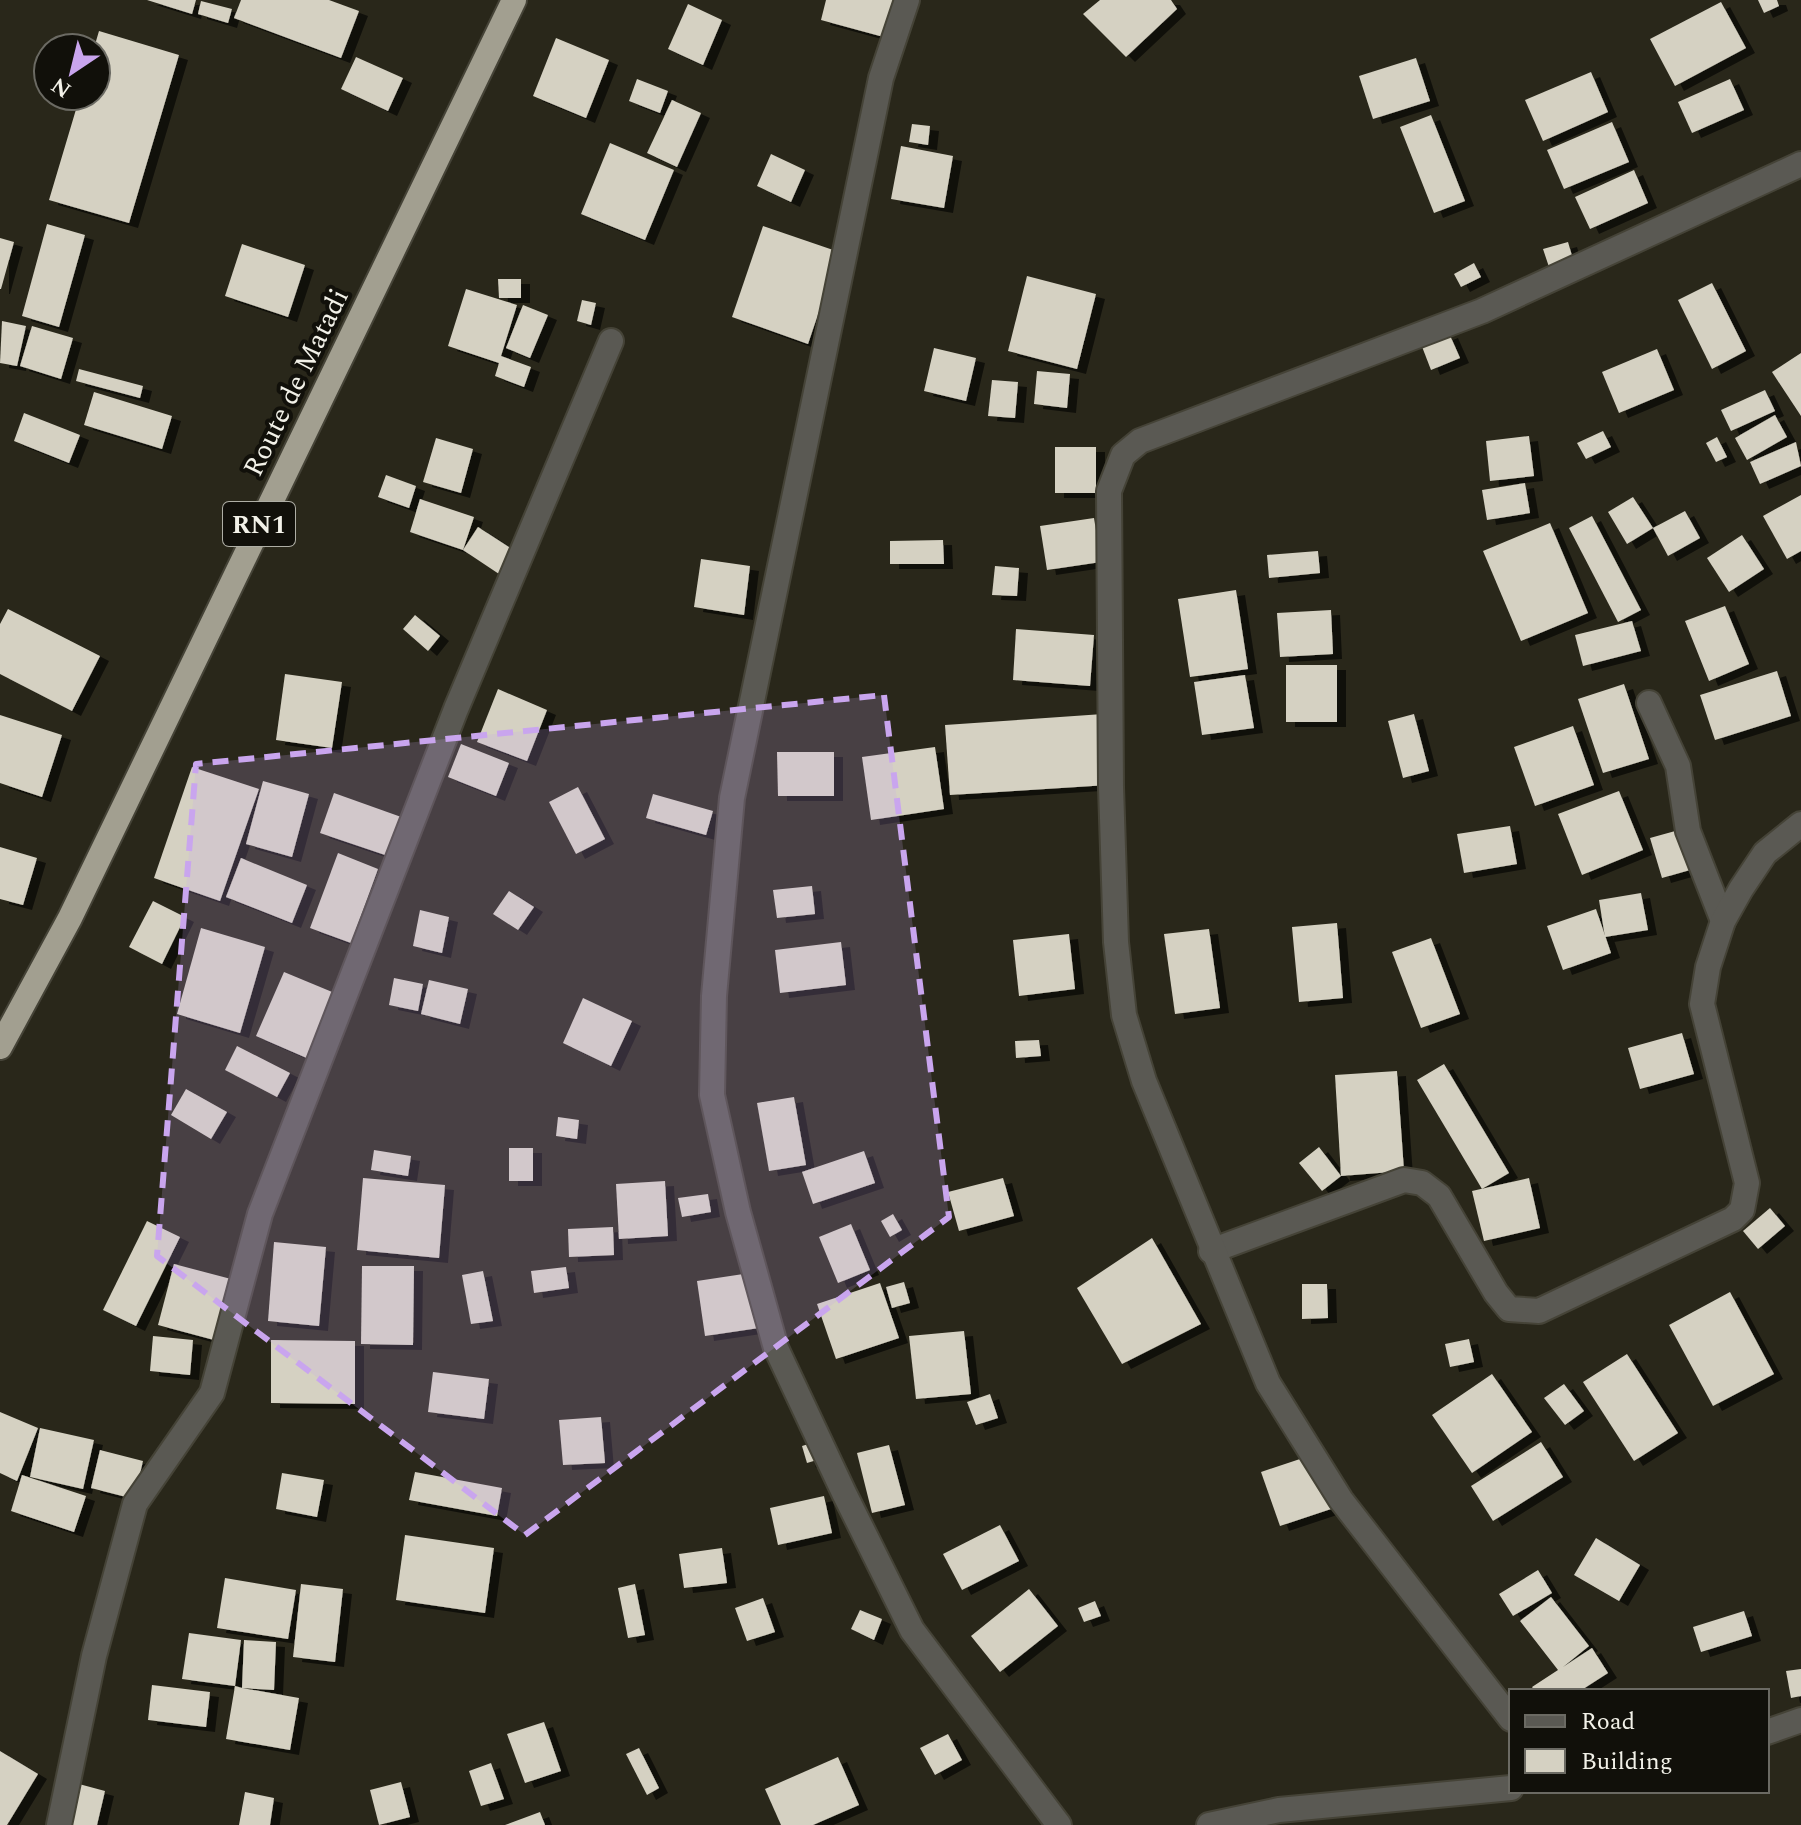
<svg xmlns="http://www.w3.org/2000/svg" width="1801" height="1825" font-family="Spectral,serif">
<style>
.building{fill:#d5d1c2;filter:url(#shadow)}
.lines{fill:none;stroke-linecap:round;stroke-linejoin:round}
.street-casing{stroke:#454337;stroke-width:28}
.highway-casing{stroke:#454337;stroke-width:28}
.street{stroke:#5a5953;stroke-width:24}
.highway{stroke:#a29f90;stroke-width:24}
.marked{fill:#c9a5ee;fill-opacity:0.2;stroke:#c9a5ee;stroke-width:6;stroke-dasharray:16 10;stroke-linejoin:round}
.labels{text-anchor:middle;stroke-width:8;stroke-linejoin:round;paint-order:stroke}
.shield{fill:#11100a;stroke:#aeaea5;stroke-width:2}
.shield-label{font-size:26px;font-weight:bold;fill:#f2f1e8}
.street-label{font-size:28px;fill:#f2f1e8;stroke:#11100a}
</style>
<defs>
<filter id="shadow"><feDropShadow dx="9" dy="5" stdDeviation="0" flood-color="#0009"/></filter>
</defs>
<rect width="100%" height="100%" fill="#29271a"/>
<g class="building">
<polygon points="147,0 196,0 192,14"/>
<polygon points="241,0 329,0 359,11 341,58 234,18"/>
<polygon points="826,0 901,0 891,39 821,20"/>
<polygon points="1100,0 1171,0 1177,9 1126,57 1083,14"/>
<polygon points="1758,0 1777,0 1779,6 1764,13"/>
<polygon points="201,1 232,9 228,23 198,14"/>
<polygon points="1721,2 1746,48 1675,86 1650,39"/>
<polygon points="688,4 722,20 703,65 668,49"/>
<polygon points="99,31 179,55 129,223 49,200 80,96 96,96 94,48"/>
<polygon points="556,38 609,60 586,118 533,96"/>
<polygon points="356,57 403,78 388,111 341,89"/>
<polygon points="1416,58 1430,101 1373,119 1359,76"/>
<polygon points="1591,72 1608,112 1543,141 1525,100"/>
<polygon points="637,79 668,91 660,113 629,101"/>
<polygon points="1730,79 1744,110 1692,133 1678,102"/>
<polygon points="672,100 701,113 677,167 647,153"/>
<polygon points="1431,115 1465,201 1434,213 1400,127"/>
<polygon points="1612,122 1629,162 1564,189 1547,150"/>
<polygon points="912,124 930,126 928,145 909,142"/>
<polygon points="610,143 674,170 645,240 581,214"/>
<polygon points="901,146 953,156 944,208 891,199"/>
<polygon points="771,154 805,170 791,202 757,186"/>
<polygon points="1634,170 1648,203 1590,229 1575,197"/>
<polygon points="47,224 85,235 59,327 22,316"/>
<polygon points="763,226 839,252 808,344 732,317"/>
<polygon points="0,238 14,242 1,289 0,289"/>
<polygon points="1568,242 1575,266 1551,273 1543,249"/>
<polygon points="242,244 305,265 288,317 225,296"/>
<polygon points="1474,263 1481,277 1461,287 1454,274"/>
<polygon points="1027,276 1096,294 1077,369 1008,351"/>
<polygon points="498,279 521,279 521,298 499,298"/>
<polygon points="1712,283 1746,351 1712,369 1678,300"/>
<polygon points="466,289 517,305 501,356 531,367 524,387 495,376 499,363 448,346"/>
<polygon points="582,300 596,303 591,325 577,321"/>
<polygon points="523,305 548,315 530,358 506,348"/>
<polygon points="2,321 26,326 17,366 0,363"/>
<polygon points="32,326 73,338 61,379 20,366"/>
<polygon points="1449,333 1460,358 1431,370 1421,344"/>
<polygon points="934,348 976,358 966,401 924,391"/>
<polygon points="1657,349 1674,390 1619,413 1602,372"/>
<polygon points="1801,353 1801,416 1772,372"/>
<polygon points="79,369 143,386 140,398 76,381"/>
<polygon points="1037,371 1070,374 1067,408 1034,404"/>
<polygon points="992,380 1018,382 1015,418 988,416"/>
<polygon points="1765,390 1775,411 1731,431 1721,410"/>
<polygon points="94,392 172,416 162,449 84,425"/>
<polygon points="24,413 80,435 69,463 14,441"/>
<polygon points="1775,415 1787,437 1747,460 1735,438"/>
<polygon points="1603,431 1611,447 1586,459 1577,443"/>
<polygon points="1529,436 1534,476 1490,481 1486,441"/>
<polygon points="1717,437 1727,457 1716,462 1706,443"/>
<polygon points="436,438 473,449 461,493 423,482"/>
<polygon points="1796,442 1801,466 1760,484 1750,462"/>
<rect x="1055" y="447" width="41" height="46"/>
<polygon points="386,475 416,486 409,508 378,497"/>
<polygon points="1525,483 1530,513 1487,520 1482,490"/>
<polygon points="1801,495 1801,551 1787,559 1763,516"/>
<polygon points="1633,497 1653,528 1627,544 1608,512"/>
<polygon points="420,499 474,517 463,550 410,532"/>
<polygon points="1685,511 1700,538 1668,556 1653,528"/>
<polygon points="1592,516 1641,610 1618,622 1569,528"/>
<polygon points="1094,518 1101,562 1047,570 1040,526"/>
<polygon points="1550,523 1588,613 1521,641 1483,551"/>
<polygon points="478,527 515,551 499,574 463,550"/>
<polygon points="1742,535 1764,569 1729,592 1707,558"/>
<polygon points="943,540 944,564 890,564 890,541"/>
<polygon points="1318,551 1320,573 1269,578 1267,555"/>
<polygon points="701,559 750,566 744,615 694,607"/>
<polygon points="995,566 1019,568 1017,596 992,595"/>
<polygon points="1236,590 1248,669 1190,677 1178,599"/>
<polygon points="1725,606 1749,664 1709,681 1685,621"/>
<polygon points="8,609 100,656 72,711 0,674 0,624"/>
<polygon points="1331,610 1333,654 1280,657 1277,613"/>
<polygon points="415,615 440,636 428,651 403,629"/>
<polygon points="1632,621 1641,651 1583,666 1575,635"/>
<polygon points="1016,629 1094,635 1090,686 1013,680"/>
<rect x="1286" y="665" width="51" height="57"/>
<polygon points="1777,671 1791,716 1715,740 1700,695"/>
<polygon points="285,674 342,682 332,748 276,740"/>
<polygon points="1245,675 1254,728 1202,735 1194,682"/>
<polygon points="1624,684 1649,759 1603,773 1578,699"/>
<polygon points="498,689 547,710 527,761 477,742"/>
<polygon points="1103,714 1108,785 950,795 945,725"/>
<polygon points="1414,714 1429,771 1403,778 1388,721"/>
<polygon points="0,715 62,735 42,797 0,783"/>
<polygon points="1573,726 1594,785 1535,806 1514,747"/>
<polygon points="461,744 509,763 496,796 448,777"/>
<polygon points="935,747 944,809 871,820 862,757"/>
<polygon points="777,752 834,752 834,796 778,796"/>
<polygon points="192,767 259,789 220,901 154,878"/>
<polygon points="263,781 309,794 292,857 246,844"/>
<polygon points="578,787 605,839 576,854 549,802"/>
<polygon points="1619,791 1643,850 1582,875 1558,814"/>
<polygon points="334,793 404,818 391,857 320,833"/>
<polygon points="653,794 713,811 706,835 646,818"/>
<polygon points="1510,826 1517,864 1464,873 1457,834"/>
<polygon points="1686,828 1697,868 1662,878 1650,838"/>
<polygon points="0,847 37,858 23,905 0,899"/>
<polygon points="338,853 378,869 351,943 310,928"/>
<polygon points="241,858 307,885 292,923 226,897"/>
<polygon points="812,886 815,914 777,918 773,890"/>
<polygon points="509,891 534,907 518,930 493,914"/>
<polygon points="1641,893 1648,930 1605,937 1599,900"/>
<polygon points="153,901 185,917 162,964 129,947"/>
<polygon points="1596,909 1611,953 1563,970 1547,926"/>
<polygon points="420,910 449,917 442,953 413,946"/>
<polygon points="1337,923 1343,998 1299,1002 1292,927"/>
<polygon points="201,928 265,947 240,1033 177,1014"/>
<polygon points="1209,929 1220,1008 1175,1014 1164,934"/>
<polygon points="1069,934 1075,989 1019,996 1013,940"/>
<polygon points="1431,938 1460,1014 1421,1028 1392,952"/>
<polygon points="841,942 846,985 780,993 775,950"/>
<polygon points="284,972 337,994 309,1059 256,1036"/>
<polygon points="394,978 423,984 418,1011 389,1005"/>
<polygon points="429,980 468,989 460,1024 421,1014"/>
<polygon points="583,998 632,1021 611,1066 563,1043"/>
<polygon points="1682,1033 1694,1074 1640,1089 1628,1048"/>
<polygon points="1039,1040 1041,1056 1016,1058 1015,1041"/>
<polygon points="237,1046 290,1073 277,1097 225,1070"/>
<polygon points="1444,1064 1509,1173 1482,1189 1417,1080"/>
<polygon points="1397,1071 1404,1171 1341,1176 1335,1075"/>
<polygon points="186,1089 227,1112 211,1139 171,1115"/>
<polygon points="794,1097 806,1165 769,1171 757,1103"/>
<polygon points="558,1117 579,1120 577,1139 556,1136"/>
<polygon points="1319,1147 1341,1176 1322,1191 1299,1163"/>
<rect x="509" y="1148" width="24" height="33"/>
<polygon points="374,1150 411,1156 408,1176 371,1170"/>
<polygon points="864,1151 875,1183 813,1204 802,1172"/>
<polygon points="363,1178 445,1185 439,1258 357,1250"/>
<polygon points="1003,1178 1014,1216 959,1231 948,1192"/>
<polygon points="1529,1178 1540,1228 1484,1241 1472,1191"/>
<polygon points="665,1181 668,1236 619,1239 616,1184"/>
<polygon points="708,1194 711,1212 682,1217 678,1198"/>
<polygon points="1770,1208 1785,1226 1758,1249 1743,1231"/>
<polygon points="893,1214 902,1230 890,1237 881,1221"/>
<polygon points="147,1221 180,1237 136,1326 103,1310"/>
<polygon points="851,1224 870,1270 838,1283 819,1237"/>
<polygon points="613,1227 614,1255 569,1257 568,1229"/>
<polygon points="1152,1238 1201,1324 1122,1364 1077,1288"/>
<polygon points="274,1242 326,1247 319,1326 268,1321"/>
<polygon points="174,1264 231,1279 214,1340 158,1325"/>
<polygon points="362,1266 414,1266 413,1345 361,1344"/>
<polygon points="566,1267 569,1288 534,1293 531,1271"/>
<polygon points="483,1271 493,1321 471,1324 462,1275"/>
<polygon points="750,1273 759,1328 705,1336 697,1281"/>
<polygon points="904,1282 910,1303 892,1308 886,1287"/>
<polygon points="880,1283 899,1338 836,1359 817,1304"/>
<polygon points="1302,1284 1327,1284 1328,1318 1302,1319"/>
<polygon points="1730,1292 1774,1374 1713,1406 1669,1325"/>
<polygon points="964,1331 971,1394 916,1399 909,1336"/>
<polygon points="153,1336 193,1340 190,1375 150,1371"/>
<polygon points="1469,1339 1474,1362 1450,1367 1445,1344"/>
<polygon points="271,1340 355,1341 355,1404 271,1403"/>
<polygon points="1627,1354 1678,1433 1634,1461 1583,1382"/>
<polygon points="433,1372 489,1379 484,1419 428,1412"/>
<polygon points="1492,1374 1532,1432 1472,1473 1432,1415"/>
<polygon points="1564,1384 1584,1411 1565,1425 1544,1398"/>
<polygon points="990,1394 998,1418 976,1425 967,1402"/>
<polygon points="0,1412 38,1428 17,1481 0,1473"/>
<polygon points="601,1417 605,1463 563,1465 559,1420"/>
<polygon points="40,1428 94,1440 83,1489 30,1477"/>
<polygon points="1541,1442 1563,1477 1493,1521 1471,1486"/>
<polygon points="812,1443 817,1460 807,1463 802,1446"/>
<polygon points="889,1445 905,1505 872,1513 857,1453"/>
<polygon points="100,1450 143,1461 134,1499 91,1488"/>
<polygon points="1312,1455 1331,1509 1280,1526 1261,1472"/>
<polygon points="415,1472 502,1488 497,1516 409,1500"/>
<polygon points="282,1473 324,1480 317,1517 276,1509"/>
<polygon points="22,1475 86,1496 74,1532 11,1511"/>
<polygon points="824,1496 832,1533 778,1545 770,1508"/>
<polygon points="1000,1525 1019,1561 962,1590 943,1554"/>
<polygon points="405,1535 494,1548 485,1613 396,1600"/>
<polygon points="1596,1538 1640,1565 1619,1601 1574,1575"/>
<polygon points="722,1548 727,1583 684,1588 679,1554"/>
<polygon points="1538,1570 1552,1593 1513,1616 1499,1594"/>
<polygon points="225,1578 296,1590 288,1639 217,1628"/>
<polygon points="301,1584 343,1589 335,1662 293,1657"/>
<polygon points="635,1584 645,1635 628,1638 618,1588"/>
<polygon points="1029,1589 1058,1626 1000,1672 971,1636"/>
<polygon points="1551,1597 1589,1646 1563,1667 1592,1648 1608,1673 1580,1691 1535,1691 1532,1687 1558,1670 1520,1621"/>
<polygon points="763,1598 775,1632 747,1641 735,1608"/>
<polygon points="1095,1601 1101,1616 1084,1622 1078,1608"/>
<polygon points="860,1610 882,1619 874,1640 851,1629"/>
<polygon points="1744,1611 1752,1636 1701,1652 1693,1627"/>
<polygon points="189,1633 241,1640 235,1686 182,1679"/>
<polygon points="244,1640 276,1642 274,1690 242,1688 299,1698 290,1750 226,1739 235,1686 242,1688"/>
<polygon points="1801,1669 1801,1696 1791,1698 1786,1671"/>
<polygon points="152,1685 210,1692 206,1727 148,1720"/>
<polygon points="544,1722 561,1771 525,1783 507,1734"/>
<polygon points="948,1734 962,1760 935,1775 920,1748"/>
<polygon points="639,1748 659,1788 647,1795 626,1754"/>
<polygon points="0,1751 38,1774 7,1825 0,1825"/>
<polygon points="838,1757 859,1805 813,1825 781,1825 765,1789"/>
<polygon points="491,1763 504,1799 481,1806 469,1771"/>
<polygon points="401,1782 410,1817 379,1825 370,1790"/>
<polygon points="79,1784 105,1791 97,1825 69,1825"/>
<polygon points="245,1792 274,1798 270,1825 239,1825"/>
<polygon points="540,1812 545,1825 505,1825"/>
</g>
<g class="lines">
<g class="street-casing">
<g id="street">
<polyline points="907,0 881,78 732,798 714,996 712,1095 738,1212 776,1348 844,1493 912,1630 1059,1825"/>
<polyline points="1649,703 1678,766 1688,831 1723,921"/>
<polyline points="1211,1251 1404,1180 1422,1183 1439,1196 1496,1293 1509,1309 1539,1311 1733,1219 1742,1210 1747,1183 1702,1004 1708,967 1723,921 1741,889 1765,853 1801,824"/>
<polyline points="1511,1719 1341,1500 1268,1383 1144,1081 1124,1015 1116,942 1111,787 1109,491 1123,455 1140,441 1482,311 1801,164"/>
<polyline points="1767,1732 1801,1720"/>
<polyline points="59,1825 94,1656 135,1504 212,1393 260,1214 456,709 611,341"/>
<polyline points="1209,1825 1279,1810 1511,1788"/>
</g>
</g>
<g class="highway-casing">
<polyline id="highway" points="0,1047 70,918 514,0"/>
</g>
<use href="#street" class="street"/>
<use href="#highway" class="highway"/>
</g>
<path class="marked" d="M884,695L949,1217L525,1535L157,1256L196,764Z"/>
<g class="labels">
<rect class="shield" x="223" y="502" width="72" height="44" rx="6"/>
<g class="shield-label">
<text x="259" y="533">RN1</text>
</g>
<g class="street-label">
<text transform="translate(295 382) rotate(-64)" y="10">Route de Matadi</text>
</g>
</g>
<rect x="1509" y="1689" width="260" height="104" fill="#11100a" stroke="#6b6a63" stroke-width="2"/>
<rect x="1525" y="1715" width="40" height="12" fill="#5a5953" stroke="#6b6a63" stroke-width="2"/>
<text x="1581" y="1729" font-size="24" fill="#f2f1e8">Road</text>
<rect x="1525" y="1749" width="40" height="24" fill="#d5d1c2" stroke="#6b6a63" stroke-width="2"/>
<text x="1581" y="1769" font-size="24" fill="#f2f1e8">Building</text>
<g transform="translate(72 72) rotate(215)"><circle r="38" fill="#11100a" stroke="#6b6a63" stroke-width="2"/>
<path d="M0-6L14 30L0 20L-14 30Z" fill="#c9a5ee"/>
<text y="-12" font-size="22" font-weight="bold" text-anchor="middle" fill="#f2f1e8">N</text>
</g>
</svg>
